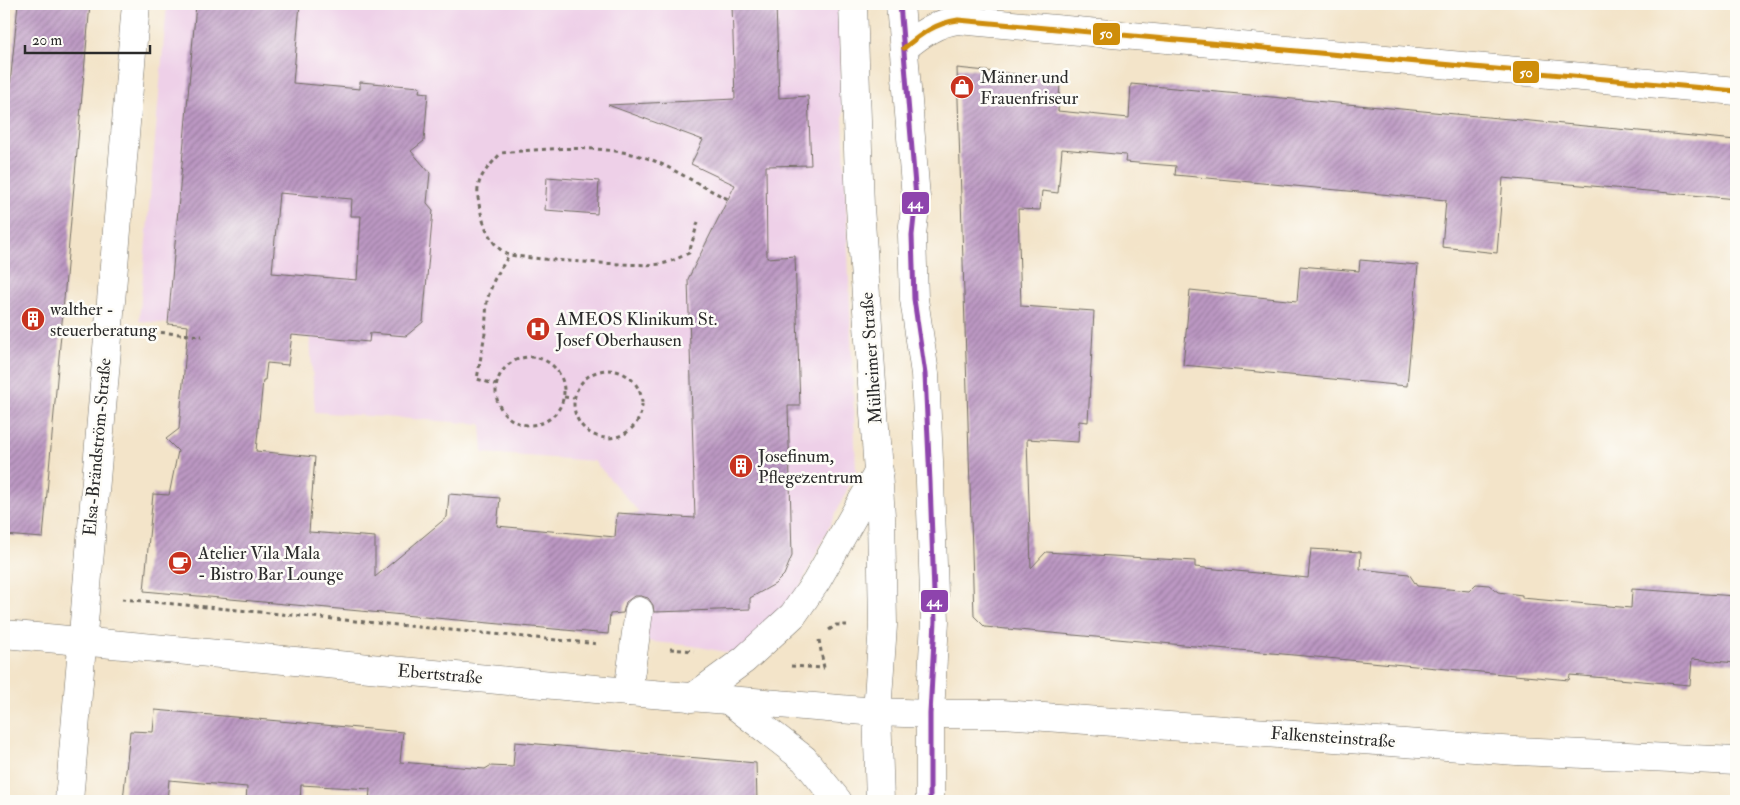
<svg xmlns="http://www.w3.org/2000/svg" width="1740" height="805" font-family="'IM FELL Double Pica',serif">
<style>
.built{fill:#eed0e8}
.building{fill:url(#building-hatch);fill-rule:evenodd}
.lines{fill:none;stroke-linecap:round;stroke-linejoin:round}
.minor-casing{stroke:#716c62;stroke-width:29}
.major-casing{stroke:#716c62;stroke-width:29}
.path{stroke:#716c62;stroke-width:3;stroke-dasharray:4 4;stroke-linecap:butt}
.minor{stroke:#fff;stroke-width:28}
.major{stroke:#fff;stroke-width:28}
.bus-1-casing{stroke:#fdfcf7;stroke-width:9}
.bus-2-casing{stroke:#fdfcf7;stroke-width:9}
.bus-1{stroke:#8e44ad;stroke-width:5}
.bus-2{stroke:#ce8d09;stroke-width:5}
.labels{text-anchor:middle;stroke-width:5;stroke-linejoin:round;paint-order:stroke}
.poi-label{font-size:18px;fill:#2b2b2b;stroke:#fdfcf7;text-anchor:start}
.street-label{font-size:18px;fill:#2b2b2b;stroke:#fdfcf7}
.line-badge{stroke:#fdfcf7;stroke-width:2}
.badge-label{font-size:14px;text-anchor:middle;font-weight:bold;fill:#fff}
</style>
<defs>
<pattern id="building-hatch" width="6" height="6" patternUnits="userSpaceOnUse" patternTransform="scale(1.25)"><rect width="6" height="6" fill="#bc98c3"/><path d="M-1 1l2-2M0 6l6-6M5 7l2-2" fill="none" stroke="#997c9f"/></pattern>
</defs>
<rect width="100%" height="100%" fill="#fdfcf7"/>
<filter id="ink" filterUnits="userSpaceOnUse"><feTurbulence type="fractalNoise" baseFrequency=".02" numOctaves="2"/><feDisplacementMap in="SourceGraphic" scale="10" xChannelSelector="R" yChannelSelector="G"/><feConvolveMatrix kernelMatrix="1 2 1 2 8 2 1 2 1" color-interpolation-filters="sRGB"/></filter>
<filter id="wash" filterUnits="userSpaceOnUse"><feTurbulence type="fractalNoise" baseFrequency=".0096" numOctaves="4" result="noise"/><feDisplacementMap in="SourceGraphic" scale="20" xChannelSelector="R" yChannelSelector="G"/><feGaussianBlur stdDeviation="1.12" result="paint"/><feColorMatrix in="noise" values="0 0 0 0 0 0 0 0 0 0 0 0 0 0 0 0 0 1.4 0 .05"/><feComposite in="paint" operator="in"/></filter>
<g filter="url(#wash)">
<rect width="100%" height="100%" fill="#f3e4c9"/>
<polygon class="built" points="167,4 839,4 856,471 791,606 741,655 694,646 625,639 638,511 594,461 483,453 481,424 315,412 310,338 139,321"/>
<g id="blocks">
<g class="building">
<polygon points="18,4 90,4 43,538 4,535 4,125 6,125"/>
<path d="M196,4H300L293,83L360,89V82L420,87L419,92L428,93L424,141L411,151L430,173L427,203L433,210L423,322L406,336L370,333L369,342L292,335L288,365L267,363L265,380H263L256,451L315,457L309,532L375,537V577L447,517L449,494L500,498L497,526L615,537L617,513L695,518L688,279L735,185L691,164L703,140L608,105L735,99L732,4H776L779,98L808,96L811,165L766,166L767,258L795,256L800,406H788L792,556L784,575L775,584L750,598V609L654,612L653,605L648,598L641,596H634L626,602L623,613L610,614L608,634L144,591L153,494L169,495L178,451L166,439L179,429L188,326L168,324ZM279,193L352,199L351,216H361L357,280L272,273Z"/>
<polygon points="957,68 1045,77 1045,82 1060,84 1058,111 1129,118 1131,84 1736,140 1736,199 1503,178 1497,253 1442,247 1446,200 1175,175 1176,166 1125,162 1126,155 1062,149 1058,193 1042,191 1040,210 1018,209 1021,306 1094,311 1088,422 1079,421 1078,442 1027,439 1031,568 1046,552 1195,561 1195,567 1308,578 1311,549 1361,552 1360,569 1409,574 1417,586 1469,591 1476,584 1489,585 1498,592 1522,595 1522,598 1631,608 1632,589 1736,596 1736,663 1692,659 1690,685 1570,675 1569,680 985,627 974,616"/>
<polygon points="547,177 599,181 597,214 545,210"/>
<polygon points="1360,260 1418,265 1407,386 1183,365 1190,290 1297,301 1300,266 1359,271"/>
<polygon points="155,710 403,732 400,762 485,769 490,766 513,767 515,742 756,763 757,801 369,801 370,789 301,785 300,801 246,801 247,787 169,780 167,801 123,801 130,731 153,732"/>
</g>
</g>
</g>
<g filter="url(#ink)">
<use href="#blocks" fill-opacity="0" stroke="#716c62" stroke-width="1"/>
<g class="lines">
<g class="minor-casing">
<g id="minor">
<path d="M904,48C921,34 936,23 958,20L1736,91"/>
<polyline points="4,634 628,692 877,712"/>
<polyline points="628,692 639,611"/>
<polyline points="930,714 1002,714 1516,751 1736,761"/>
<polyline points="69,801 136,4"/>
</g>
</g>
<g class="major-casing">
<g id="major">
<polyline points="853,4 860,207 881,516 883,625 877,712 880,801"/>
<polyline points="900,4 916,198 912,235 914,299 925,374 930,482 935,621 930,714 930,801"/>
<polyline points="692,698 744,660 793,615 816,582 879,471"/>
<polyline points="728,700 804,759 838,801"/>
<polyline points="877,712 930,714"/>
</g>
</g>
<g class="path">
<path d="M698,222L689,253C680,257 670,263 660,264C647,267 517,259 507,254C492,246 485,229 481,213C473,182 480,176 501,153C547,148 614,143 657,162C681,173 704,188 728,199"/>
<polyline points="145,331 202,336"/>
<circle cx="530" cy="391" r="34"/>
<circle cx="608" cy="404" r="34"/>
<polyline points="497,385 477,379 485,333 487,300 494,280 509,255"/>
<polyline points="564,397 574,398"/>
<polyline points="122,599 599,644"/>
<polyline points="829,630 836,625 847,625"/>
<polyline points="819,640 824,668"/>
<polyline points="670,649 694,651"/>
<polyline points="791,666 824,668"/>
</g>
<use href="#minor" class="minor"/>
<use href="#major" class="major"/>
<g class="bus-1-casing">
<polyline id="bus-1" points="900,4 916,198 912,235 914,299 925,374 930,482 935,621 930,714 930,801"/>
</g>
<g class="bus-2-casing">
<path id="bus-2" d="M904,48C921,34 936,23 958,20L1736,91"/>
</g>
<use href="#bus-1" class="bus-1"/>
<use href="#bus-2" class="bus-2"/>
</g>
</g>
<defs>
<g id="shop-disc" transform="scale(1.25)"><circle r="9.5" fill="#c8321e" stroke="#fdfcf7"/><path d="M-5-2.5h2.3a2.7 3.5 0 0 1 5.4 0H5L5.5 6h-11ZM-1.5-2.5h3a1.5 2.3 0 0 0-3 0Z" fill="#fff"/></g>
<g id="building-disc" transform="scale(1.25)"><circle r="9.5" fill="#c8321e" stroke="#fdfcf7"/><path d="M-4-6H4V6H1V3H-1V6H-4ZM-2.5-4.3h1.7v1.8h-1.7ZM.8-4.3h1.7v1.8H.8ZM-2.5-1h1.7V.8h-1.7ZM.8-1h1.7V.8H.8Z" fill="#fff"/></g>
<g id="hospital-disc" transform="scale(1.25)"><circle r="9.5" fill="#c8321e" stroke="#fdfcf7"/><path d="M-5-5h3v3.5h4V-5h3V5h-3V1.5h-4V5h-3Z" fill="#fff"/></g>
<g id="cafe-disc" transform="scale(1.25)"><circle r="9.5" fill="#c8321e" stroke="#fdfcf7"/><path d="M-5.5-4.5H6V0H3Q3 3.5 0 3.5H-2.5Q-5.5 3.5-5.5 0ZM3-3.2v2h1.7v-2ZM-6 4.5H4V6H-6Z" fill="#fff"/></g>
</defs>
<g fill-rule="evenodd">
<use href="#shop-disc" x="962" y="87"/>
<use href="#building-disc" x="33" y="319"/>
<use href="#hospital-disc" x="538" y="329"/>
<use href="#building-disc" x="741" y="466"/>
<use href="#cafe-disc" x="180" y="563"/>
</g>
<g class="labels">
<g class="poi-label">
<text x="980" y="83">Männer und<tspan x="980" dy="21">Frauenfriseur</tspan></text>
<text x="50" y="315">walther -<tspan x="50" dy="21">steuerberatung</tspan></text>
<text x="556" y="325">AMEOS Klinikum St.<tspan x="556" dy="21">Josef Oberhausen</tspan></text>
<text x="758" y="462">Josefinum,<tspan x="758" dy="21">Pflegezentrum</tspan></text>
<text x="198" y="559">Atelier Vila Mala<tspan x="198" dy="21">- Bistro Bar Lounge</tspan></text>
</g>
<g class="street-label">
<text transform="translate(871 358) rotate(-94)" y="6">Mülheimer Straße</text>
<text transform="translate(97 447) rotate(-85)" y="6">Elsa-Brändström-Straße</text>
<text transform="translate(440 674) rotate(5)" y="6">Ebertstraße</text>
<text transform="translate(1333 737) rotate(4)" y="6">Falkensteinstraße</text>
</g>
</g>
<g class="line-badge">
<rect x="1092" y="22" width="29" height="24" rx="5" fill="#ce8d09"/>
<rect x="1512" y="60" width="28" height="24" rx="5" fill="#ce8d09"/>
<rect x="901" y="191" width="29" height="24" rx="5" fill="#8e44ad"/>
<rect x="920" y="589" width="29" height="24" rx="5" fill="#8e44ad"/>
</g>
<g class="badge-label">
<text x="1106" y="38">50</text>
<text x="1526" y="77">50</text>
<text x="915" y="208">44</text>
<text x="934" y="606">44</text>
</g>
<rect width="1740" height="805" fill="none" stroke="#fdfcf7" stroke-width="20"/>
<path d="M25 45v8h125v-8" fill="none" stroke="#2b2b2b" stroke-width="2.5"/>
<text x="32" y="45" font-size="15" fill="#2b2b2b" stroke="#fdfcf7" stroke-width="4" paint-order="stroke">20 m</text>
</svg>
